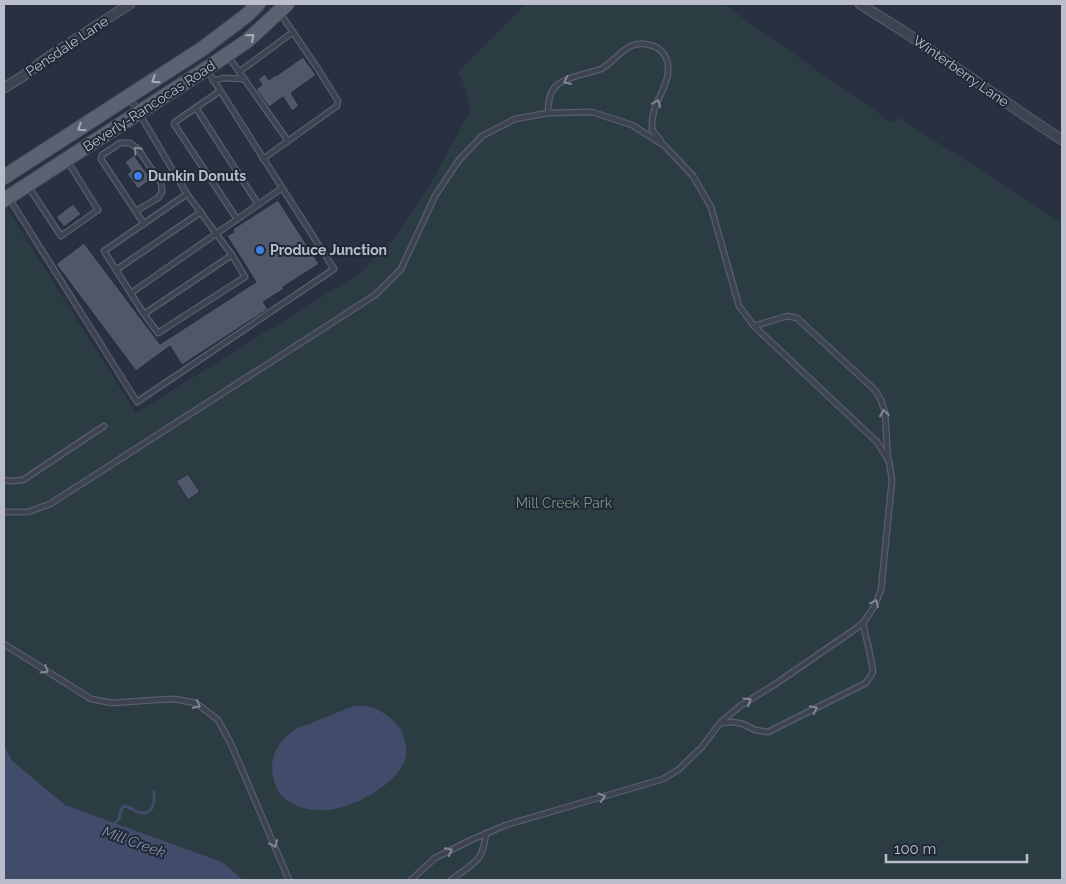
<svg xmlns="http://www.w3.org/2000/svg" width="1066" height="884" font-family="Raleway,sans-serif">
<style>
.green{fill:#2b3d42}
.water{fill:#404c69}
.lines{fill:none;stroke-linecap:round;stroke-linejoin:round}
.stream{stroke:#404c69;stroke-width:3}
.building{fill:#4f576a;stroke:#242a38}
.service-casing{stroke:#585e6b;stroke-width:7}
.minor-casing{stroke:#585e6b;stroke-width:11}
.primary-casing{stroke:#474c5a;stroke-width:16}
.service{stroke:#3d4351;stroke-width:4.5}
.minor{stroke:#3d4351;stroke-width:9}
.primary{stroke:#5b6271;stroke-width:14}
.oneway{stroke:#a7acb9}
.oneway2{stroke:#828794}
.shop-dot{fill:#3f7fe0;stroke:#212836;stroke-width:2}
.labels{text-anchor:middle;stroke-width:4;stroke-linejoin:round;paint-order:stroke}
.street-label{font-size:14px;fill:#babecb;stroke:#212836}
.poi-label{font-size:14px;font-weight:bold;fill:#babecb;stroke:#212836;text-anchor:start}
.park-label{font-size:14px;fill:#739a81;stroke:#212836}
.water-label{font-size:15px;font-style:italic;fill:#8491b0;stroke:#212836}
</style>
<rect width="100%" height="100%" fill="#293041"/>
<polygon class="green" points="525,4 723,4 891,122 900,118 1062,223 1062,880 243,880 222,862 65,805 4,754 4,204 136,413 360,273 397,235 431,183 470,111 466,90 458,71"/>
<g class="water">
<path d="M354,706C370,705 377,708 389,717C400,726 402,729 405,742C407,750 407,757 403,764C392,787 352,808 327,810C313,811 295,808 284,798C280,795 278,791 276,786C267,765 274,746 291,732C297,727 305,726 312,723C326,717 340,711 354,706Z"/>
<polygon points="4,754 65,805 222,862 243,880 4,880"/>
</g>
<g class="lines">
<g class="stream">
<polyline points="4,749 10,760"/>
<path d="M113,825L119,819L121,810L124,806C129,806 132,810 138,812C153,817 155,802 154,791"/>
</g>
</g>
<g class="building">
<polygon points="303,57 316,75 291,93 299,106 292,111 283,97 269,107 256,89 262,85 258,79 265,74 269,80 275,75 276,76"/>
<polygon points="134,155 151,179 138,189 127,174 131,171 125,162"/>
<polygon points="278,200 319,264 283,287 284,289 263,302 268,309 182,365 170,346 136,371 56,264 84,243 160,344 256,282 227,236 234,232 233,229"/>
<polygon points="73,204 81,214 64,227 56,217"/>
<polygon points="188,474 200,492 188,500 176,481"/>
</g>
<g class="lines">
<g class="service-casing">
<g id="service">
<polyline points="280,13 318,69 338,101 337,106 288,141"/>
<polyline points="228,56 288,141 263,159"/>
<polyline points="239,72 293,32"/>
<polyline points="213,81 223,78 244,79"/>
<polyline points="220,91 175,122 174,124 237,219"/>
<polyline points="130,98 187,194 232,255 144,314 104,251 187,194"/>
<polyline points="196,108 258,204"/>
<path d="M548,113C548,105 549,94 554,88C563,77 588,74 601,69C611,64 621,50 631,46C641,41 657,45 663,53C678,73 657,95 653,115C652,120 652,125 652,130L661,141"/>
<polyline points="28,186 61,236 98,210 68,162"/>
<polyline points="9,198 137,402 334,269 207,70"/>
<polyline points="136,211 158,198 162,192 161,183 138,149 130,143 120,143 102,155 101,159 144,224"/>
<polyline points="116,270 201,212"/>
<polyline points="131,293 282,188"/>
<polyline points="144,314 158,333 245,277 232,255"/>
<polyline points="754,326 787,316 797,318 875,390 881,400 885,412 888,460"/>
<polyline points="4,480 12,481 23,480 104,426"/>
<polyline points="4,512 28,512 50,504 375,295 401,269 435,196 459,160 482,136 515,119 548,113 592,112 632,125 665,146 693,176 711,207 739,306 754,326 877,442 889,461 892,480 881,590 874,607 863,623 851,632 774,685 740,706 720,723 702,747 678,770 663,779 506,825 471,840 435,858 411,880"/>
<polyline points="4,644 91,699 112,703 154,700 174,699 196,703 218,720 231,744 289,880"/>
<path d="M721,723L733,722L743,724L755,730L768,732L866,683L873,672C871,655 866,639 863,623"/>
<path d="M451,880C472,863 483,864 486,833"/>
</g>
</g>
<g class="minor-casing">
<g id="minor">
<polyline points="860,4 903,31 1026,116 1062,140"/>
<polyline points="4,88 23,76 51,55 130,4"/>
</g>
</g>
<g class="primary-casing">
<g id="primary">
<polyline points="4,177 202,49 247,15 258,4"/>
<polyline points="4,200 206,69 247,41 287,4"/>
</g>
</g>
<use href="#service" class="service"/>
<use href="#minor" class="minor"/>
<use href="#primary" class="primary"/>
</g>
<defs><path id="oneway-chevron" d="M-2-3.5L2.5 0L-2 3.5" fill="none" stroke-width="1.6" stroke-linecap="round" stroke-linejoin="round" transform="scale(1.25)"/></defs>
<g class="oneway">
<use href="#oneway-chevron" transform="translate(251 37) rotate(-41)"/>
<use href="#oneway-chevron" transform="translate(155 80) rotate(147)"/>
<use href="#oneway-chevron" transform="translate(81 128) rotate(147)"/>
</g>
<g class="oneway2">
<use href="#oneway-chevron" transform="translate(567 81) rotate(155)"/>
<use href="#oneway-chevron" transform="translate(657 103) rotate(-69)"/>
<use href="#oneway-chevron" transform="translate(137 150) rotate(-133)"/>
<use href="#oneway-chevron" transform="translate(884 413) rotate(-99)"/>
<use href="#oneway-chevron" transform="translate(875 603) rotate(-64)"/>
<use href="#oneway-chevron" transform="translate(45 670) rotate(32)"/>
<use href="#oneway-chevron" transform="translate(748 701) rotate(-32)"/>
<use href="#oneway-chevron" transform="translate(197 705) rotate(27)"/>
<use href="#oneway-chevron" transform="translate(814 709) rotate(-26)"/>
<use href="#oneway-chevron" transform="translate(602 797) rotate(-16)"/>
<use href="#oneway-chevron" transform="translate(274 844) rotate(67)"/>
<use href="#oneway-chevron" transform="translate(449 851) rotate(-27)"/>
</g>
<g class="shop-dot">
<circle cx="138" cy="176" r="5"/>
<circle cx="260" cy="250" r="5"/>
</g>
<g class="labels">
<g class="street-label">
<text transform="translate(67 46) rotate(-34)" y="5">Pensdale Lane</text>
<text transform="translate(961 71) rotate(35)" y="5">Winterberry Lane</text>
<text transform="translate(149 106) rotate(-33)" y="5">Beverly-Rancocas Road</text>
</g>
<g class="poi-label">
<text x="148" y="181">Dunkin Donuts</text>
<text x="270" y="255">Produce Junction</text>
</g>
<g class="park-label">
<text x="564" y="508">Mill Creek Park</text>
</g>
<g class="water-label">
<text transform="translate(134 842) rotate(20)" y="5">Mill Creek</text>
</g>
</g>
<rect width="1066" height="884" fill="none" stroke="#babecb" stroke-width="10"/>
<path d="M886 854v8h141v-8" fill="none" stroke="#babecb" stroke-width="2.5"/>
<text x="894" y="854" font-size="15" fill="#babecb" stroke="#212836" stroke-width="4" paint-order="stroke">100 m</text>
</svg>
